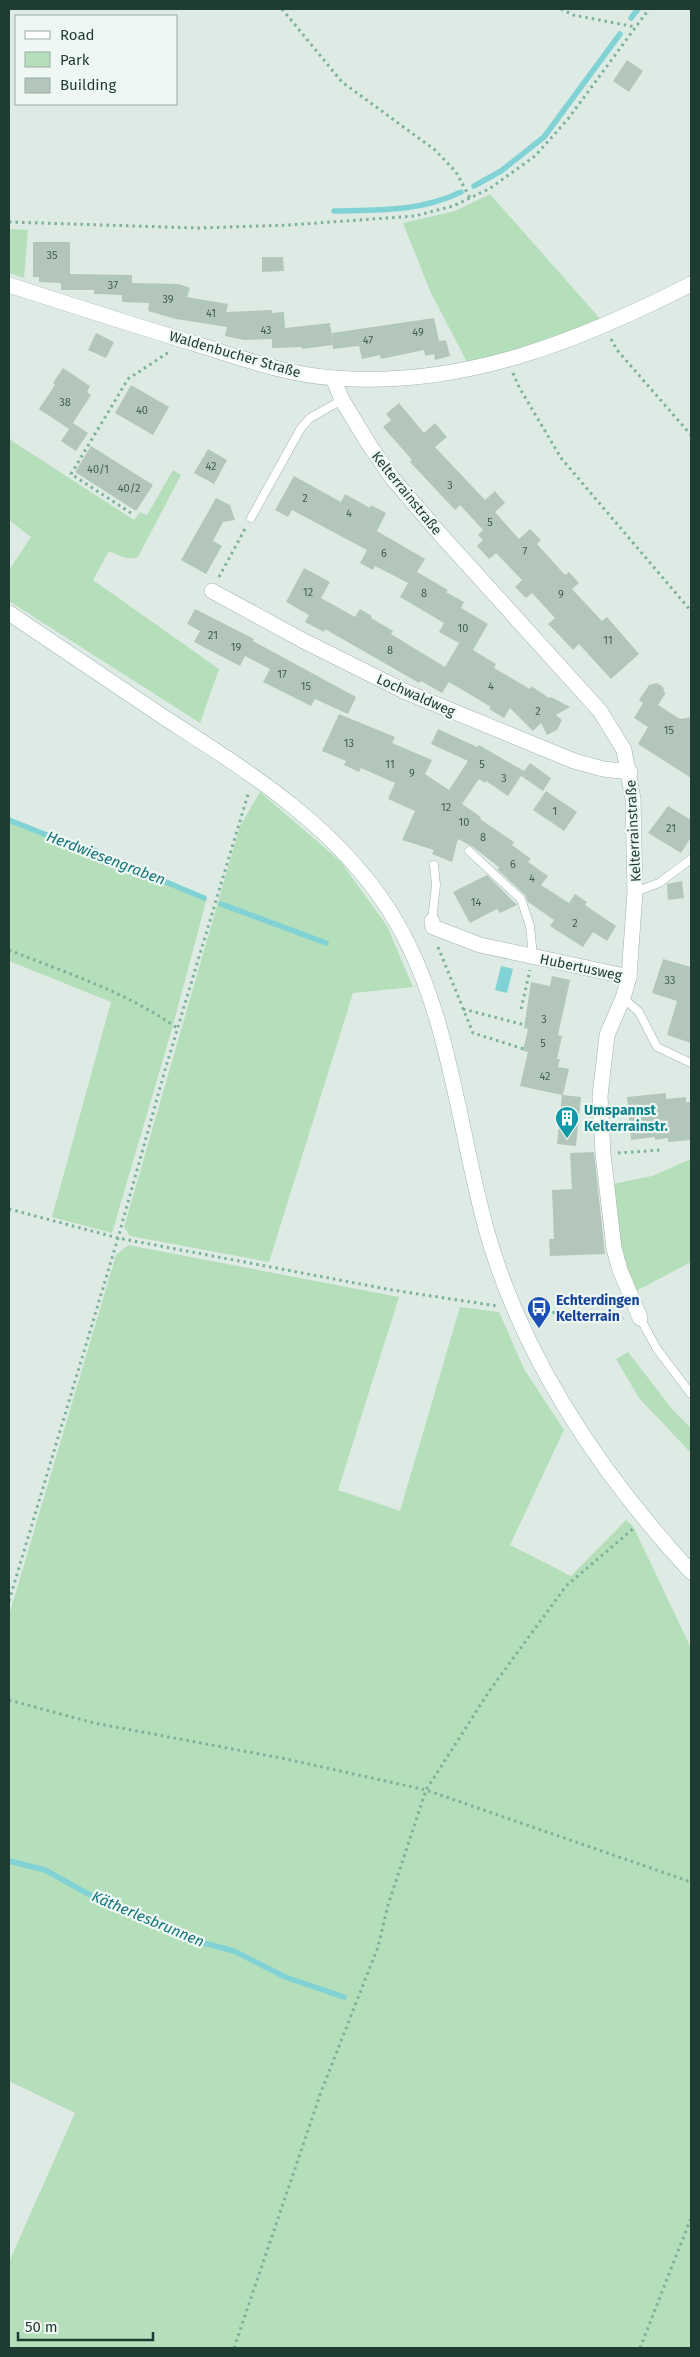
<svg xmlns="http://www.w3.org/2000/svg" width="700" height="2357" font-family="'Fira Sans',sans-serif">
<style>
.green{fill:#b5debb}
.water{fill:#81d2d5}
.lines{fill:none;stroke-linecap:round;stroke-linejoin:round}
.stream{stroke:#81d2d5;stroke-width:5.5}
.building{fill:#b3c6bc}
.lane-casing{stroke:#a1b3ab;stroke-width:9}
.street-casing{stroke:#a1b3ab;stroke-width:16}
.secondary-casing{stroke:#9cb8ab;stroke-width:16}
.path{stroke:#7cb19b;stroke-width:3;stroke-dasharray:2.5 4;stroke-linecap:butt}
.lane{stroke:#fff;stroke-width:8}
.street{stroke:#fff;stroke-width:15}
.secondary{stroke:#fff;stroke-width:15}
.labels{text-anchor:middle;stroke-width:4.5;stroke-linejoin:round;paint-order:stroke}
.number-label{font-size:11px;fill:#435e54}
.street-label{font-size:14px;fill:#1e3c31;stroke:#eef7f2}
.culture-label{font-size:14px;font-weight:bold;fill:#0d838f;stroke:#eef7f2;text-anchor:start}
.transit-label{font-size:14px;font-weight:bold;fill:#164399;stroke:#eef7f2;text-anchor:start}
.water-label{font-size:15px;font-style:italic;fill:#14767c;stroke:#eef7f2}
</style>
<rect width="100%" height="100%" fill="#deebe4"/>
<g class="green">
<polygon points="490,194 602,321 528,349 468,364 430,291 403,223 455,211"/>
<polygon points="9,229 28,230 24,278 9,273"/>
<path d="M9,439L134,520L140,512L147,515L173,470L181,475L138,557C127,561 119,555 109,551L93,580L219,669L200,723L9,601V570L31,537L9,520Z"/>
<polygon points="260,792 341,862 387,926 413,987 353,993 269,1262 130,1236 124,1227 240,826"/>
<polygon points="9,822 207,898 172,1029 112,1233 52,1217 111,1002 9,961"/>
<polygon points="691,1159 691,1262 636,1291 621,1249 613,1184 652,1176"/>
<polygon points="128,1245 399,1297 338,1490 400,1511 460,1307 499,1312 524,1369 564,1430 510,1545 571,1576 626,1520 633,1526 691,1648 691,2348 9,2348 9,2262 75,2113 9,2081 9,1615 116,1255"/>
<polygon points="628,1352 672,1409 691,1428 691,1453 639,1398 616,1359"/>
</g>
<polygon class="water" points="501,966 513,969 507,993 495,990"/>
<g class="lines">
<g class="stream">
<polyline points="631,18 638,9"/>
<polyline points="474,186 501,171 544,137 620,34"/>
<path d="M334,211C379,210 419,212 461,192"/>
<polyline points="9,820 82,849 93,849 102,855 204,898"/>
<polyline points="221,904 326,943"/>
<polyline points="9,1861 45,1870 92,1896 139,1913 192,1940 234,1951 285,1977 344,1997"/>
</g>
</g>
<g class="building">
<polygon points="627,60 643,71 629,92 613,81"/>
<polygon points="33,242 70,242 70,274 132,275 132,283 179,284 190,288 187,297 228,304 226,312 272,310 272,313 284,312 285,328 330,323 333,345 302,349 302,347 272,348 272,339 244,340 225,336 227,327 176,319 148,311 149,303 122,302 122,295 94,294 94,290 61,290 61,283 39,282 39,277 33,277"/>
<polygon points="262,257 283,257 284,271 262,272"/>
<polygon points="434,318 439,341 446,340 450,356 435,360 434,354 425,356 424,350 381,359 380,355 362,359 359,346 333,349 332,333"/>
<polygon points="96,333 114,342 106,358 88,350"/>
<polygon points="63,368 90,386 87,392 91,395 69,429 39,409 55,385 53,383"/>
<polygon points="131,385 169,407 153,435 115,413"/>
<polygon points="399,403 424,433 435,423 447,437 435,447 485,500 495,491 505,503 495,512 519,539 530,529 541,540 537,544 565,575 569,572 579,583 572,589 602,621 607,617 639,654 611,679 579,644 573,650 559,635 548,624 555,618 532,593 526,598 515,587 522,580 496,553 489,559 477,546 483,540 478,535 483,530 460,505 455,510 410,462 412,460 383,427 391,420 386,414"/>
<polygon points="73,423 88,433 76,451 61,441"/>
<polygon points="91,446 153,485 136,511 75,472"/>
<polygon points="208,449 227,460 214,484 194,473"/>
<polygon points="294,476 341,502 345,494 370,508 371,505 386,513 377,531 425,559 417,572 448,590 446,592 464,602 461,608 488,624 473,650 496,664 494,668 530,689 531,686 549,698 551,697 570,707 556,715 562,720 557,730 547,735 541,723 533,731 510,708 504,718 489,709 491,707 449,682 442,693 421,681 419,683 325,629 324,632 305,622 309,615 286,602 304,568 330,582 321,598 355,617 360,609 372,616 371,618 393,631 391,634 445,667 459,643 439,632 444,623 400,597 408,583 375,566 373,570 360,563 367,550 292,510 288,517 275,510"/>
<polygon points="216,498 230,505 235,520 223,522 213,541 222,546 206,574 181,560"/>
<polygon points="195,609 254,639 253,641 356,697 348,714 315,699 311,706 263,682 270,669 245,656 240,666 194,642 200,631 187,624"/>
<polygon points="657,683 663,687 665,694 658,705 680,719 691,717 691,778 638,744 648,727 634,718 643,703 639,700 649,685"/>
<polygon points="339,714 395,737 392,743 432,760 425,774 449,790 468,761 431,744 438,729 477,747 479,745 524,771 530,763 551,778 543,791 521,776 508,796 486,781 485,783 479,779 462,804 481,817 480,819 514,842 512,845 531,859 528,862 548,876 541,885 569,903 575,894 587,902 585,905 616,926 607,941 593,932 583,947 550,926 554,920 528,902 525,895 497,869 500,868 473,847 458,839 452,862 432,854 434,850 402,840 415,811 388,799 395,783 361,768 359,772 344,765 346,761 322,751"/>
<polygon points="546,791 577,812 564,831 533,810"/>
<polygon points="668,806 691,820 691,837 681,853 648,833"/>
<polygon points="487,875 517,905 500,913 497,909 470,923 453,892"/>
<polygon points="682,881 684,898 668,900 667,884"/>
<polygon points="663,959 691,967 691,1043 667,1035 677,1001 652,993"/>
<polygon points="552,976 570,980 558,1035 562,1036 557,1059 560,1059 558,1067 569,1069 563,1095 581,1097 576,1146 557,1144 562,1095 520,1086 528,1052 523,1051 528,1029 524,1028 531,982 550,986"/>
<polygon points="666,1093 666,1099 686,1097 686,1102 691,1102 691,1140 668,1142 668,1138 655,1140 655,1137 631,1140 627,1097"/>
<polygon points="594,1152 605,1254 550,1256 549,1239 554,1239 552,1190 572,1189 570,1153"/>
</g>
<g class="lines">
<g class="lane-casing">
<g id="lane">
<polyline points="251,518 301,428 310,418 342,400"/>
<polyline points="469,851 521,899 530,926 533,957"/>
<polyline points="635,892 659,883 691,859"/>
<polyline points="432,921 436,885 434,865"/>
<polyline points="623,998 639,1012 657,1047 691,1063"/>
<polyline points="640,1318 657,1349 691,1394"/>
</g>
</g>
<g class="street-casing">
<g id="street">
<path d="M9,285C71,305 133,325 196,344C241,358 287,375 335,378C462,388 580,341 691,284"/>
<polyline points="333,378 342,400 370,446 393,479 440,534 600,711 624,750 633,799 635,892 629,977 623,998 607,1035 600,1096 603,1154 614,1248 620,1270 640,1318"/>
<polyline points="212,591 302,640 406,692 574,761 603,769 630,772"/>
<polyline points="432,921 433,927 480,945 629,977"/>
</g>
</g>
<g class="secondary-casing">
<path id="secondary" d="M9,613C60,647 111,682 162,716C247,771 333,823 389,910C450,1006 457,1125 487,1232C524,1362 601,1474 691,1572"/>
</g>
<g class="path">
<polyline points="282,9 342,82 435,150 456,172 470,198"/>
<polyline points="561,9 573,15 636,27"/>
<polyline points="9,222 198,228 289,225 415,216 453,206 489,189 535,156 568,119 649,9"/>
<polyline points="611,339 617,350 691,435"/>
<polyline points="513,373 519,387 561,458 691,611"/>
<polyline points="131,513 71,474 128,379 169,352"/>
<polyline points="219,577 246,527"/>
<polyline points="438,947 473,1033 524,1049"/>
<path d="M9,950C66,973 127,992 177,1028"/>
<polyline points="463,1009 525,1025"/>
<polyline points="521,1009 530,970"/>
<polyline points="618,1153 661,1150"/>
<polyline points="9,1209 118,1238 392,1290 497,1306"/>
<polyline points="533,1311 624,1318"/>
<polyline points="9,1601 118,1238 165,1070 249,791"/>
<polyline points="9,1700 94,1723 286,1759 426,1790 691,1882"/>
<polyline points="234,2348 321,2092 378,1947 388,1905 426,1790 490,1690 566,1586 634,1528"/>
<polyline points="640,2348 691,2218"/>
</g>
<use href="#lane" class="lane"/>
<use href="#street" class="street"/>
<use href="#secondary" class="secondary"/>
</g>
<defs>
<g id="building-pin" transform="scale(1.25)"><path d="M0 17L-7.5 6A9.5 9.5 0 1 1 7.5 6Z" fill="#0f9aa8" stroke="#eef7f2"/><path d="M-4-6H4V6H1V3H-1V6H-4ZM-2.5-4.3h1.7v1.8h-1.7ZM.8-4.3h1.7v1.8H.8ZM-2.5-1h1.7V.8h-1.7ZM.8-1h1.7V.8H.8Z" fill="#fff"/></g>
<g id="bus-pin" transform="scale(1.25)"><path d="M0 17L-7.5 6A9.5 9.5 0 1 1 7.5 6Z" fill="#1a4fb4" stroke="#eef7f2"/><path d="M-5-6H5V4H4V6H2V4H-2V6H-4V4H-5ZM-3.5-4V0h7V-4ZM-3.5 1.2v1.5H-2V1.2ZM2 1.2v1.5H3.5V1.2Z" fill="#fff"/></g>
</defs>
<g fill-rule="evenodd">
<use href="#building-pin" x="567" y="1118"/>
<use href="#bus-pin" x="539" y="1308"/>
</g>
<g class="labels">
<g class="number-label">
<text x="52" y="259">35</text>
<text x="113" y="289">37</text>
<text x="168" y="303">39</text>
<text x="211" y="317">41</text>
<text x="266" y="334">43</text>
<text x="418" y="336">49</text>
<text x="368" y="344">47</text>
<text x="65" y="406">38</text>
<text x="142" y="414">40</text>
<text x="211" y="470">42</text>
<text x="98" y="473">40/1</text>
<text x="450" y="489">3</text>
<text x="129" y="492">40/2</text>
<text x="305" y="502">2</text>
<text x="349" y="517">4</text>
<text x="490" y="526">5</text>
<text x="525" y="555">7</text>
<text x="384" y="557">6</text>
<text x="308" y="596">12</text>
<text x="424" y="597">8</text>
<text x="561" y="598">9</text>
<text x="463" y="632">10</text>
<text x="213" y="639">21</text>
<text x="608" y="644">11</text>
<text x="236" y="651">19</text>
<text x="390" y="654">8</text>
<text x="282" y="678">17</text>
<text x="306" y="690">15</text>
<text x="491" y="690">4</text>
<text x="538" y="715">2</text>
<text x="669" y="734">15</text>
<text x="349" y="747">13</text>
<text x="390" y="768">11</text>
<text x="482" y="768">5</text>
<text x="412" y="777">9</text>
<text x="504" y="782">3</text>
<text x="446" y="811">12</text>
<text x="555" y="815">1</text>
<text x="464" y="826">10</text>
<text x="671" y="832">21</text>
<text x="483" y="841">8</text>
<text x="513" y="868">6</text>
<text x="532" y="882">4</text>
<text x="476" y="906">14</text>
<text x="575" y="927">2</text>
<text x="670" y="984">33</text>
<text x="544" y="1023">3</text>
<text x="543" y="1047">5</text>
<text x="545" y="1080">42</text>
</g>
<g class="street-label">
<text transform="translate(235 354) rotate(16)" y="5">Waldenbucher Straße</text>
<text transform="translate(407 493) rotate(51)" y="5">Kelterrainstraße</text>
<text transform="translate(416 695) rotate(24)" y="5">Lochwaldweg</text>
<text transform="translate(633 831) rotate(-93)" y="5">Kelterrainstraße</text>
<text transform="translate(581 967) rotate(12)" y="5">Hubertusweg</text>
</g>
<g class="culture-label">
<text x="584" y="1115">Umspannst<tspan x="584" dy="16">Kelterrainstr.</tspan></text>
</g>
<g class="transit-label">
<text x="556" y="1305">Echterdingen<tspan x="556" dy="16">Kelterrain</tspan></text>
</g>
<g class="water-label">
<text transform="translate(106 858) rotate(21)" y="5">Herdwiesengraben</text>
<text transform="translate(148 1919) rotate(23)" y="5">Kätherlesbrunnen</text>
</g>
</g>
<rect width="700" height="2357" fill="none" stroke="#1e3c31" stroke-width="20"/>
<rect x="15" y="15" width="162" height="90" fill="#eef7f2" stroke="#9baca5"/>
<rect x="25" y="31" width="25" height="8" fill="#ffffff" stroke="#9baca5"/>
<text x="60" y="40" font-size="15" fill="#1e3c31">Road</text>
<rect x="25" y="52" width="25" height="15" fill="#b5debb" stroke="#9baca5"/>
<text x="60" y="65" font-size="15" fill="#1e3c31">Park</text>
<rect x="25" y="78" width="25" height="15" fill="#b3c6bc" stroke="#9baca5"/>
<text x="60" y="90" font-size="15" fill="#1e3c31">Building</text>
<path d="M18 2332v8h135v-8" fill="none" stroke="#1e3c31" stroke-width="2.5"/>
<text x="25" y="2332" font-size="15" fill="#1e3c31" stroke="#eef7f2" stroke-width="4" paint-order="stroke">50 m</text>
</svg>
